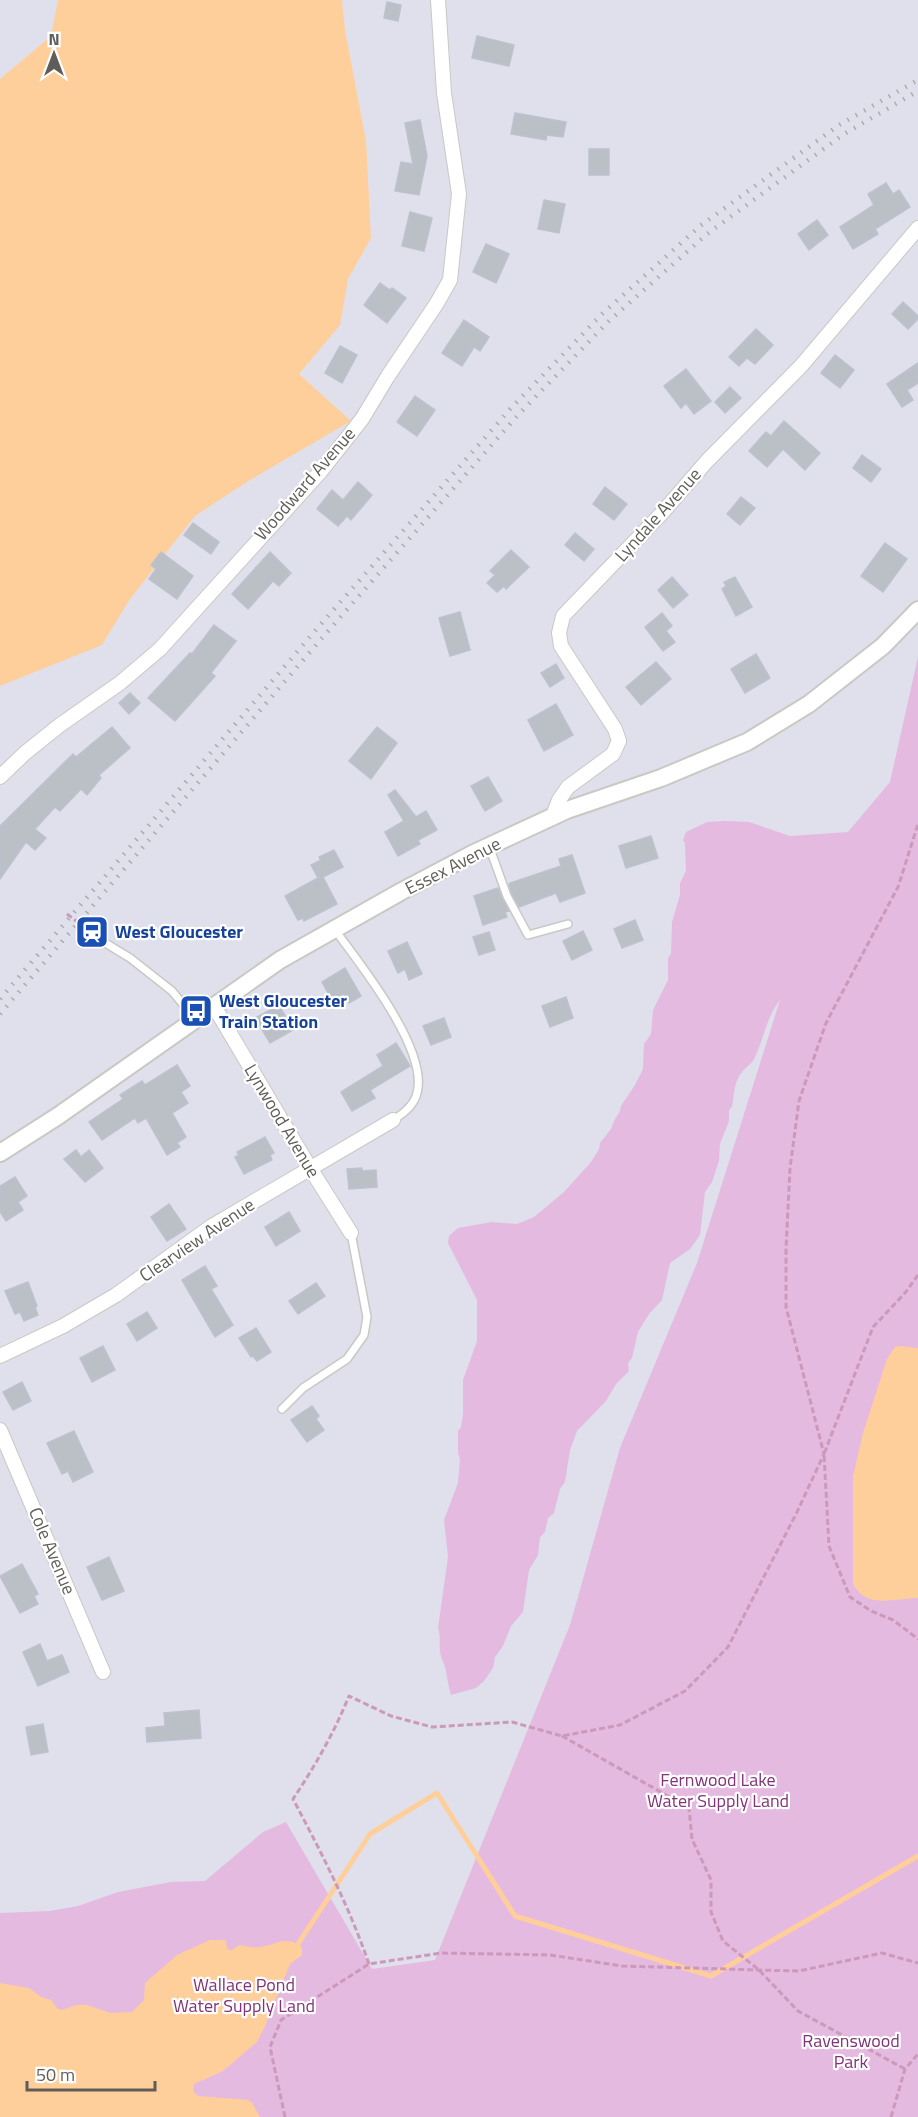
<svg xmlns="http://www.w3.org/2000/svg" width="918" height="2117" font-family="'Titillium Web',sans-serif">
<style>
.green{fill:#e4bae0}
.water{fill:#ffcf9b}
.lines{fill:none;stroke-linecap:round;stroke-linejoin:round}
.stream{stroke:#ffcf9b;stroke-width:5}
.building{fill:#bbbfc6;stroke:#bdc1d0;stroke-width:1.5}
.service-casing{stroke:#cac8c3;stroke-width:10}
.minor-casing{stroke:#cac8c3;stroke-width:16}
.tertiary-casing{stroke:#cac8c3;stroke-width:20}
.path{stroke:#cc99ba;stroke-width:3;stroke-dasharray:6 3;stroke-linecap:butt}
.service{stroke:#fff;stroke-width:7}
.minor{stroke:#fff;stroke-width:14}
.tertiary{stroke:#fff;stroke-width:16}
.rail{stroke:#acacab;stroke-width:4.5;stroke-dasharray:1.5 8;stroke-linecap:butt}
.labels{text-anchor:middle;stroke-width:4.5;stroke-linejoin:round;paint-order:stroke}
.street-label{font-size:18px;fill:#605d58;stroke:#fff}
.transit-label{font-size:18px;font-weight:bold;fill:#164399;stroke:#fff;text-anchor:start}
.park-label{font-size:18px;fill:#833478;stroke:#fff}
</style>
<rect width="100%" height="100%" fill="#dfe0eb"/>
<path class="green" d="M918,657V2117H0V1913L50,1911L78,1906L118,1892L171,1882L205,1881L263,1832L286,1822L372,1969L435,1960L570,1625L620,1448L697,1263L780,1000C767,1016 764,1038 755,1057C752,1064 747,1066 743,1071C734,1080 734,1095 732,1107L729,1110V1121L720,1144L719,1161L712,1182L705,1192L700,1235L690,1249L670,1263L662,1300L649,1314L638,1332L632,1358L628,1363L629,1371L616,1384L606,1401L577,1431L570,1450L565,1482L560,1489L554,1513L548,1518L545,1532L540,1537L538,1555L529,1570L523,1612L511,1626L503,1646L495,1657L493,1668L484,1681L476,1688L451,1695C449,1687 447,1679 446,1671C445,1665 441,1659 440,1652C439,1643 441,1637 438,1628L448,1557L444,1520L458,1483L460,1459L458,1453V1431L461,1427L463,1414V1380L477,1341V1300L448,1243L449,1236L458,1228L492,1222L517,1224L534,1217L564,1192L591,1162L599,1149L600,1143L611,1129L614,1121L620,1111L621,1106L635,1085L643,1069L644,1044L651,1034L653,1010L668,980V958L671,954L672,922L680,895V883L686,871L685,843L683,840L686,832L707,822L725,821L749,822L790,836L848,832L890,782Z"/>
<g class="water">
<polygon points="58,0 342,0 345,30 366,141 371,238 348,279 340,325 299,374 351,421 250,480 195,516 130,599 102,645 0,686 0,79 51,36"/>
<path d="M900,1346L918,1348V1598C894,1598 867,1610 853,1584V1476L863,1433L887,1359L895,1347Z"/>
<path d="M210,1940H226L227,1949L232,1950L239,1945C246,1946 253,1948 259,1947C276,1946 284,1934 302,1947V1955L290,1964L265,2026L257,2042L223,2071L194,2084L193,2091L198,2096L248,2100L252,2103L260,2117H0V1983L29,1988L41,1997L51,2000L57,2008L61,2010L77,2005H87L110,2013L132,2012L144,2000L145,1983L177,1955Z"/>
</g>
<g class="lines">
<polyline class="stream" points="294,1950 370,1834 437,1793 515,1916 711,1976 918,1856"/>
</g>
<g class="building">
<polygon points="387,2 401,5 398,21 384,18"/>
<polygon points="477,36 514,45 509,66 472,58"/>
<polygon points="515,113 566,122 563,137 547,135 546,140 511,134"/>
<polygon points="420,120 427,156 419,195 395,191 401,162 413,164 405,123"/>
<rect x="589" y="149" width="20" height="26"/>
<polygon points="886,183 893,194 899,190 910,207 875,229 878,234 853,249 840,227 874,205 868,194"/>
<polygon points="544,200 565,204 559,233 538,229"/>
<polygon points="410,212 432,218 424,251 402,246"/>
<polygon points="817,220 828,235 809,250 798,234"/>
<polygon points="486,244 509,254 496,283 473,272"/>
<polygon points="380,283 390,290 392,288 406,298 387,323 364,305"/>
<polygon points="903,302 918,316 918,319 908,329 892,314"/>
<polygon points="464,320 489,337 480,351 474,347 462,366 442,353"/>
<polygon points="756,329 773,345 755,364 747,358 739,366 729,357"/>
<polygon points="340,346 357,355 342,383 325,373"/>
<polygon points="835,355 854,370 840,388 821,373"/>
<polygon points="918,363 918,383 907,390 913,400 902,407 887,384"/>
<polygon points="686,369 711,401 694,414 686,403 681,408 664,386"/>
<polygon points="730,387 741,398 725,413 715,402"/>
<polygon points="415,396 435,410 417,436 397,422"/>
<polygon points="784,421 820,453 805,470 783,449 767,467 749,451 766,432 771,436"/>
<polygon points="862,455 881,469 871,482 853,468"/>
<polygon points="358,482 372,495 351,520 347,516 338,526 317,509 332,490 343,500"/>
<polygon points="605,487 627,504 614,520 593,504"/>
<polygon points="741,497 755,508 740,525 727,514"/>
<polygon points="193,523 219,542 211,554 184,535"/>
<polygon points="575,533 594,549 584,561 565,545"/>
<polygon points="885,543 907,559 883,592 861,576"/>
<polygon points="511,550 529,567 506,589 504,586 497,592 487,583 495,575 490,571"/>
<polygon points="161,552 193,576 177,599 149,579 156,569 151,565"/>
<polygon points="270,552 291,573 279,586 273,581 248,609 232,594"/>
<polygon points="672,577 688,595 673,608 658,590"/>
<polygon points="735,577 752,607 736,616 722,589 726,586 724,582"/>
<polygon points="460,612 470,650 450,656 439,618"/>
<polygon points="662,613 672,626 666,631 675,642 663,651 645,627"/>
<polygon points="214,625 236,641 211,673 215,676 175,721 148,698 190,653 192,654"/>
<polygon points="756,654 770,678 745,693 731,669"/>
<polygon points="656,662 671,679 641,705 626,687"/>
<polygon points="556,664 564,678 550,687 541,673"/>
<polygon points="130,693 140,703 129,714 119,703"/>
<polygon points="556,704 573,735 544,751 528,720"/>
<polygon points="112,727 130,748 99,775 101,778 87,795 81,789 60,811 55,807 35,829 46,838 35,850 26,842 0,879 0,826 73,754 76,757"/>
<polygon points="377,727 397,743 371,779 349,761"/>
<polygon points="488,777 502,801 485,811 471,786"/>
<polygon points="395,790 416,817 426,811 437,830 418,840 420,844 398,856 385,832 404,821 388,795"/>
<polygon points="651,836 658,858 626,868 619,846"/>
<polygon points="334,850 343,867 323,877 337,904 304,921 303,918 298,920 285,896 318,878 311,865 321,860 319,857"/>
<polygon points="572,855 585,893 560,902 556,893 519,907 512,894 509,885 510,883 561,866 559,859"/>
<polygon points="498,888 509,911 505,912 507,917 483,925 474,896"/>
<polygon points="635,920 643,940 622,948 614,929"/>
<polygon points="583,931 592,950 572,960 563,941"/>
<polygon points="489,932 495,950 479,955 473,937"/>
<polygon points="407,942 422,974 409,980 405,969 398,973 388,951"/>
<polygon points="345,968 361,996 349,1003 344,994 332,1000 322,982"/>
<polygon points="566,997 573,1018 550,1027 542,1006"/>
<polygon points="279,1005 293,1030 270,1043 255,1018"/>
<polygon points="444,1018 451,1037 431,1045 423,1026"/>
<polygon points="396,1043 410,1066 370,1090 375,1098 352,1111 341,1092 383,1066 377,1055"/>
<polygon points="177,1065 190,1086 181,1092 188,1103 172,1113 186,1137 177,1143 180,1147 167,1155 146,1118 138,1123 135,1118 102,1140 89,1122 123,1099 120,1095 142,1081 145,1085"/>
<polygon points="265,1137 274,1153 270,1155 272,1160 244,1174 235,1157 239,1155 237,1152"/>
<polygon points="76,1150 81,1157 89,1150 103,1168 85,1182 64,1159"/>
<polygon points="362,1168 362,1171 376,1170 377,1187 349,1189 347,1169"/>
<polygon points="15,1177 27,1196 18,1202 23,1210 6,1221 0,1212 0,1186"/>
<polygon points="169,1204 186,1229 167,1241 151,1217"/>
<polygon points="289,1212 300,1231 276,1246 265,1227"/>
<polygon points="205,1266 217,1286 211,1289 233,1325 215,1337 182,1280"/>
<polygon points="28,1282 37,1306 35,1307 38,1315 24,1321 20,1312 15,1314 5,1291"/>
<polygon points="316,1283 325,1296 298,1314 289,1301"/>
<polygon points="147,1312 157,1328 137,1341 127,1324"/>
<polygon points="256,1328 271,1352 257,1361 253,1356 251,1357 239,1338"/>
<polygon points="103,1346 115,1370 92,1382 80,1358"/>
<polygon points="22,1382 31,1401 13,1410 3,1392"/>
<polygon points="312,1406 319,1416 316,1419 324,1430 307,1442 291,1420"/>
<polygon points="74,1431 93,1472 73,1482 68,1471 62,1474 47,1443"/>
<polygon points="109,1557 124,1591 102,1600 87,1567"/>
<polygon points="22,1564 38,1594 34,1596 38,1604 20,1613 0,1576"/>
<polygon points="40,1644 47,1661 62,1655 69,1672 38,1686 23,1652"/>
<polygon points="199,1710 201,1738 147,1742 146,1728 165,1726 164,1713"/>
<polygon points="43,1724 48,1752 31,1755 26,1727"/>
</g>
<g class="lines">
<g class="service-casing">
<g id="service">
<polyline points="489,846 507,896 528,935 568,924"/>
<path d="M335,930C360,964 429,1050 417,1093C414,1106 403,1114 393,1120"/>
<polyline points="107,944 130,958 172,991 196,1020"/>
<polyline points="282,1409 303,1388 347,1359 364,1335 367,1317 351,1233"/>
</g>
</g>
<g class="minor-casing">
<g id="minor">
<polyline points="0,777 25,753 60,725 120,683 160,649 321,471 362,419 388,376 437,303 450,280 459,194 444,93 438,0"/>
<polyline points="552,818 559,800 568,787 613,754 619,741 615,729 561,646 559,633 563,616 662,513 707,461 801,366 918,228"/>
<polyline points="215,1008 310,1168 351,1233"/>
<polyline points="0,1356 63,1326 116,1295 212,1226 393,1120"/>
<polyline points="0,1430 103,1672"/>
</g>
</g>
<g class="tertiary-casing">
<polyline id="tertiary" points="0,1153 58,1116 280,960 402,891 472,854 567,810 661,778 747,742 809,704 883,646 918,610"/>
</g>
<g class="path">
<polyline points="67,914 84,927"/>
<polyline points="918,1275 905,1293 873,1327 824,1454 829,1546 850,1597 871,1611 893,1620 918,1639"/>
<polyline points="562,1736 689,1808 692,1839 711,1880 711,1912 723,1941 759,1970 798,2011 905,2069"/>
<path d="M369,1964C349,1906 321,1852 293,1799C315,1766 334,1733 349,1696L391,1716L432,1727L512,1722L562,1736L620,1725L685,1691L728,1647L797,1512L824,1454L786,1307V1249L790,1168L799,1101L826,1023L898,887L918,824"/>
<polyline points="285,2117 270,2047 281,2020 369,1964 441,1953 550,1955 622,1966 759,1970 799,1971 882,1953 918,1963"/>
<polyline points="891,2117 905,2069 918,2054"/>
</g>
<use href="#service" class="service"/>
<use href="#minor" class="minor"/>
<use href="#tertiary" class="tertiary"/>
<g class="rail">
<polyline points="0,999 314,632 511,408 602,314 700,226 839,125 918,80"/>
<polyline points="0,1014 322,638 518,415 609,321 707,234 844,134 918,91"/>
</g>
</g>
<defs>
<g id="station-square" transform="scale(1.725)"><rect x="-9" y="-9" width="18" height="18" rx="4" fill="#1a4fb4" stroke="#fff"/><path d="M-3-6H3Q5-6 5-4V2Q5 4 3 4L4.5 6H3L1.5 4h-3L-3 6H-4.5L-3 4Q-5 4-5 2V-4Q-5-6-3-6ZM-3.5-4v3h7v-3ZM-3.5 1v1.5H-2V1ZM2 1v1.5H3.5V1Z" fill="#fff"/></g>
<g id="bus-square" transform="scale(1.725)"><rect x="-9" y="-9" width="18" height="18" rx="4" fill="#1a4fb4" stroke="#fff"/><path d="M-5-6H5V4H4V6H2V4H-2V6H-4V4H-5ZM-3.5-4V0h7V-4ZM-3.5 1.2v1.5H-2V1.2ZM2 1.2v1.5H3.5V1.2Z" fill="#fff"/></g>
</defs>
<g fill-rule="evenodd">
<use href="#station-square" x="92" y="932"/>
<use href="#bus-square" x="196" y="1011"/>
</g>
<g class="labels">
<g class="street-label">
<text transform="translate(305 484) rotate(-49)" y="6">Woodward Avenue</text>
<text transform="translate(658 515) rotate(-48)" y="6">Lyndale Avenue</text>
<text transform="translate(453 866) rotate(-27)" y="6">Essex Avenue</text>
<text transform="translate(282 1121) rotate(59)" y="6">Lynwood Avenue</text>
<text transform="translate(197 1240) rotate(-34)" y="6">Clearview Avenue</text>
<text transform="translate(52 1551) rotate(67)" y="6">Cole Avenue</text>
</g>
<g class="transit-label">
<text x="115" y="938">West Gloucester</text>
<text x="219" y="1007">West Gloucester<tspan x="219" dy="21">Train Station</tspan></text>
</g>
<g class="park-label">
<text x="718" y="1786">Fernwood Lake<tspan x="718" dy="21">Water Supply Land</tspan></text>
<text x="244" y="1991">Wallace Pond<tspan x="244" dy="21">Water Supply Land</tspan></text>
<text x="851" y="2047">Ravenswood<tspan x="851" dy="21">Park</tspan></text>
</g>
</g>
<g transform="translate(54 54)" stroke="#ffffff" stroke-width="4.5" paint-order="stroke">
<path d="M0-4.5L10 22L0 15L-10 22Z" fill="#605d58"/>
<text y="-9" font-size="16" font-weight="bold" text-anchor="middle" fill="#605d58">N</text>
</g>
<path d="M27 2081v9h128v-9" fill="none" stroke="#605d58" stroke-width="3"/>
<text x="36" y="2081" font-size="18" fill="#605d58" stroke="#ffffff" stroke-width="4.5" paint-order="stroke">50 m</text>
</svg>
